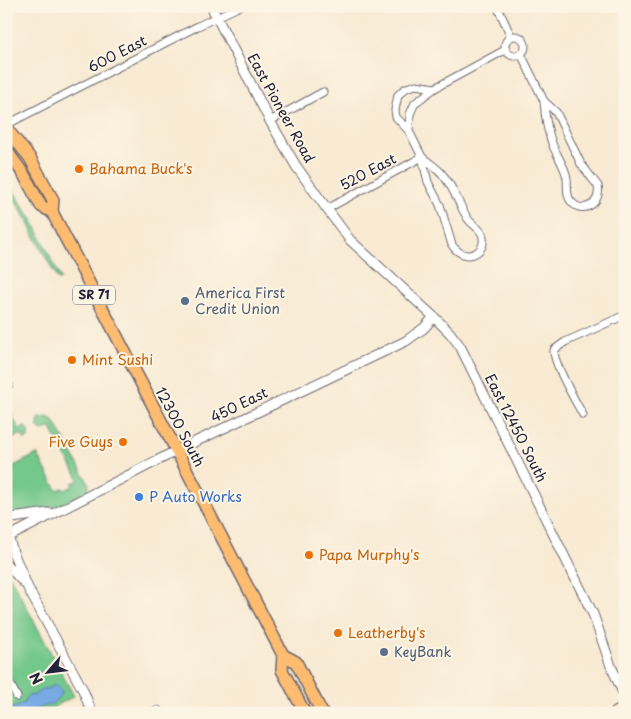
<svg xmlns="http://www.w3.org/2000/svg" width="631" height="719" font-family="'Playpen Sans',sans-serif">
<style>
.green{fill:#74c88c;stroke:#4b7564}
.water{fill:#78aae4;stroke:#4d6690}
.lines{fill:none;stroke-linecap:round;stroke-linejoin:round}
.minor-casing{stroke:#6d6870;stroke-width:9}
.tertiary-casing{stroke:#6d6870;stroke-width:11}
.secondary-casing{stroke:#6d6870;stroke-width:12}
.primary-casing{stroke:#6d6870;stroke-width:14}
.minor{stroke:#fff;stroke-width:7}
.tertiary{stroke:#fff;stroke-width:9}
.secondary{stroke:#ffe4c6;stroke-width:10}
.primary{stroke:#febc71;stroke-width:11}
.food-dot{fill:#e8710a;stroke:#fcf5e5;stroke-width:2}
.service-dot{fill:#5c6f8a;stroke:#fcf5e5;stroke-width:2}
.shop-dot{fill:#3f7fe0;stroke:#fcf5e5;stroke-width:2}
.labels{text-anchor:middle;stroke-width:4;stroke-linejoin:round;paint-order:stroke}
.shield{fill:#fcf5e5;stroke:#63616e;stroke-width:1}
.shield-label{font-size:12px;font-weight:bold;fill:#22223b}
.street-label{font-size:14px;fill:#22223b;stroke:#fcf5e5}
.food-label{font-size:14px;fill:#c56008;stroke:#fcf5e5;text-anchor:start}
.service-label{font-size:14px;fill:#4e5e75;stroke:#fcf5e5;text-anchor:start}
.shop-label{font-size:14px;fill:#366cbe;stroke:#fcf5e5;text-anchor:start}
</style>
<rect width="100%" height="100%" fill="#fcf5e5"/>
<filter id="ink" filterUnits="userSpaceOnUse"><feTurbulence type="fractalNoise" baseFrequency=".02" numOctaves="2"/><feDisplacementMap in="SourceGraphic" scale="10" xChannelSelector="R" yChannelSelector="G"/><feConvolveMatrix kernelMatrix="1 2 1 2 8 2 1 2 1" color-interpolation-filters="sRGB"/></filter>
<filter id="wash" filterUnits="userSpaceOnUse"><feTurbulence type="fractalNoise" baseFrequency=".0096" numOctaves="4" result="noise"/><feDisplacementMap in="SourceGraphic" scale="20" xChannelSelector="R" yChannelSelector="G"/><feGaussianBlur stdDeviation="1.12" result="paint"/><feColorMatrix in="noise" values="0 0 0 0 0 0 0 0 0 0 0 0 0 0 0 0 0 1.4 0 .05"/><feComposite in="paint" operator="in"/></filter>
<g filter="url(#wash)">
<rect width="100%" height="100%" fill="#f8ead3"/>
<g class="green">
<polygon points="6,179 33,221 61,279 58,280 32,232 33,231 26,218 25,218 11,192 6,196"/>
<path d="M6,398L11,400L12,402L7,406L19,429L25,427C29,429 29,433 28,438L25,440L21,434L6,443Z"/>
<polygon points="47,417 53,419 89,484 88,490 62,504 42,510 11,514 6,513 6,466 8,469 37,454 57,490 63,488 65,490 73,486 72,483 79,480 50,427 46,430 42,431 38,428 38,421 40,418"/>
<polygon points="6,571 10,576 74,696 44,713 6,713"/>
</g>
<polygon class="water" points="52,686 57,686 62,691 61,695 52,704 37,709 32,713 6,713 6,709 9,709 18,706 24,703 25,699 28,696 35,695 42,689 50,688"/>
</g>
<g filter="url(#ink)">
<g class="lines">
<g class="minor-casing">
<g id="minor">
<polyline points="497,6 511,36"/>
<circle cx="515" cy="46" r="10"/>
<path d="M521,54L544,101L556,112L581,164L598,186C602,204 581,216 570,200C565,192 569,182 566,174C563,164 557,155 553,146C547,131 545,116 544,101"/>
<polyline points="270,121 323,92"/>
<polyline points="6,125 198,26 240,6"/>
<polyline points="409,131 410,114 415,103 435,88 505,50"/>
<path d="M422,157C429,163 438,168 443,175C454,188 459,205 468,219C473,226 482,229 483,237C486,254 464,263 452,245L440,205L428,182L422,157L409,131L396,117L395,110L398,95L406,88L416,85L435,88"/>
<polyline points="327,209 422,157"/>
<polyline points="6,386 9,385"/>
<path d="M583,415C576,402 553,363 554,350L565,342L625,315"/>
<polyline points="6,676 17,697"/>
<polyline points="153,713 158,710"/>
</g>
</g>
<g class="tertiary-casing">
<g id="tertiary">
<polyline points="211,6 270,121 296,166 327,209 350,240 434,317 450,333 460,346 593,614 611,666 625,697"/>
<polyline points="6,518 12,518 48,513"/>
<polyline points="10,536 176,451 406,341 424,328 434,317"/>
<polyline points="9,539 13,552 28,588 83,690 92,713"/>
<polyline points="6,564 25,584"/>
</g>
</g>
<g class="secondary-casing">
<polyline id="secondary" points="615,713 625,707"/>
</g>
<g class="primary-casing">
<g id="primary">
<polyline points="6,128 30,158 53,200 52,212"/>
<polyline points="6,150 23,173 41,206 52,212 283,655 282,670 305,713"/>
<polyline points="283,655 296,662 322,713"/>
</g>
</g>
<use href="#minor" class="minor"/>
<use href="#tertiary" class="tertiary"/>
<use href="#secondary" class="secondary"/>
<use href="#primary" class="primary"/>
</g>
</g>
<g class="food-dot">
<circle cx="79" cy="169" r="5"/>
<circle cx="72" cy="360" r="5"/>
<circle cx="123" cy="442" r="5"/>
<circle cx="309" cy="555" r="5"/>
<circle cx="338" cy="633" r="5"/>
</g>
<g class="service-dot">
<circle cx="185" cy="301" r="5"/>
<circle cx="384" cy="652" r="5"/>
</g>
<circle class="shop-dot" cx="139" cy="497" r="5"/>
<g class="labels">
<rect class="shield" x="73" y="285.5" width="42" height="19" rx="4"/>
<g class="shield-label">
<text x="94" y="299">SR 71</text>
</g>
<g class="street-label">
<text transform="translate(117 54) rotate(-27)" y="5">600 East</text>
<text transform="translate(281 108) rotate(61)" y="5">East Pioneer Road</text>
<text transform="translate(368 172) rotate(-28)" y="5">520 East</text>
<text transform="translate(239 405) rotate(-26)" y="5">450 East</text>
<text transform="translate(180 427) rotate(62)" y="5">12300 South</text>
<text transform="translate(516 428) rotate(63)" y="5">East 12450 South</text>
</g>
<g class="food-label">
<text x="89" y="174">Bahama Buck's</text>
<text x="82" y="365">Mint Sushi</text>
<text x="113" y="447" text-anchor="end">Five Guys</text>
<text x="319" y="560">Papa Murphy's</text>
<text x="348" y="638">Leatherby's</text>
</g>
<g class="service-label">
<text x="195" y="298">America First<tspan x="195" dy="16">Credit Union</tspan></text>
<text x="394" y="657">KeyBank</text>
</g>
<g class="shop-label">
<text x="149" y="502">P Auto Works</text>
</g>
</g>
<rect width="631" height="719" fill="none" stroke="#fcf5e5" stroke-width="25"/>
<g transform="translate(48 672) rotate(242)" stroke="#fcf5e5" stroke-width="4" paint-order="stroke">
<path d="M0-4L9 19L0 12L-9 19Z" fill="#22223b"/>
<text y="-8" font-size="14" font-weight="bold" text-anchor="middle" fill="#22223b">N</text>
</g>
</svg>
